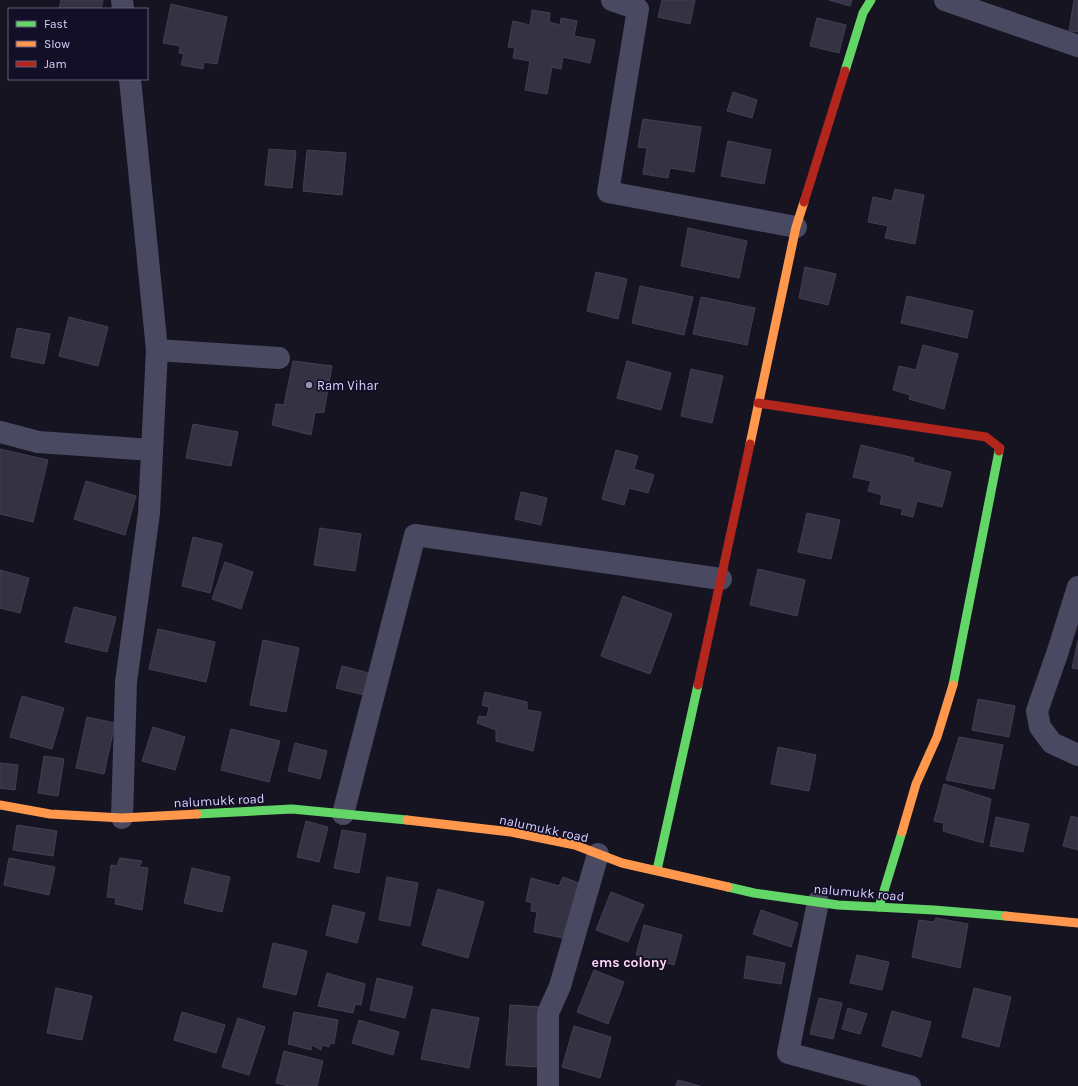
<svg xmlns="http://www.w3.org/2000/svg" width="1078" height="1086" font-family="Karla,sans-serif">
<style>
.building{fill:#343243;stroke:#433f54}
.lines{fill:none;stroke-linecap:round;stroke-linejoin:round}
.street{stroke:#4a4962;stroke-width:22}
.fast{stroke:#63d668;stroke-width:9}
.slow{stroke:#ff974d;stroke-width:9}
.jam{stroke:#b3261e;stroke-width:9}
.poi-dot{fill:#9591b1;stroke:#130f26;stroke-width:1.5}
.labels{text-anchor:middle;stroke-width:3.5;stroke-linejoin:round;paint-order:stroke}
.poi-label{font-size:13px;fill:#d9d4ff;stroke:#130f26;text-anchor:start}
.street-label{font-size:13px;fill:#d9d4ff;stroke:#130f26}
.neighbourhood-label{font-size:14px;font-weight:bold;fill:#ffd6f0;stroke:#130f26}
</style>
<rect width="100%" height="100%" fill="#161421"/>
<g class="building">
<polygon points="61,0 103,0 101,9 59,9"/>
<polygon points="662,0 695,0 690,24 658,17"/>
<polygon points="829,0 852,0 850,6"/>
<polygon points="1074,0 1078,0 1078,32 1069,31"/>
<polygon points="171,4 227,17 217,64 204,62 203,69 181,65 184,54 179,53 180,46 163,43"/>
<polygon points="532,10 550,13 549,22 560,25 561,18 577,21 574,36 595,40 590,63 563,57 561,69 552,67 547,94 525,90 530,61 513,58 515,48 508,47 513,21 530,25"/>
<polygon points="817,18 846,25 839,53 810,46"/>
<polygon points="733,92 757,100 752,118 727,111"/>
<polygon points="643,119 701,127 694,172 670,168 668,178 643,174 647,148 638,147"/>
<polygon points="728,141 771,150 764,184 721,176"/>
<polygon points="269,149 296,151 292,188 265,185"/>
<polygon points="307,150 346,153 342,195 303,191"/>
<polygon points="895,189 924,195 915,244 885,238 888,226 868,222 873,197 892,201"/>
<polygon points="688,228 747,241 739,278 681,266"/>
<polygon points="805,267 836,274 828,305 799,298"/>
<polygon points="596,272 627,279 618,319 587,311"/>
<polygon points="640,286 693,297 684,335 632,323"/>
<polygon points="907,296 973,311 967,338 901,323"/>
<polygon points="701,297 755,308 747,345 693,334"/>
<polygon points="69,317 108,327 98,366 59,356"/>
<polygon points="17,328 50,334 44,364 11,357"/>
<polygon points="923,345 958,354 944,409 909,399 910,395 893,390 899,366 916,370"/>
<polygon points="293,361 332,366 324,412 315,413 311,435 272,425 276,404 284,405"/>
<polygon points="627,361 671,373 661,410 617,398"/>
<polygon points="691,369 723,376 712,423 681,416"/>
<polygon points="193,424 238,432 231,466 186,458"/>
<polygon points="861,445 914,458 913,462 951,472 942,507 917,501 913,517 901,514 903,509 880,504 882,495 868,491 871,481 853,477"/>
<polygon points="0,449 48,460 33,522 0,514"/>
<polygon points="616,450 638,456 634,469 654,475 648,493 629,488 624,505 602,499"/>
<polygon points="86,481 136,496 125,535 74,519"/>
<polygon points="521,492 547,498 541,525 515,519"/>
<polygon points="807,513 840,520 831,559 798,552"/>
<polygon points="320,528 361,534 355,571 314,565"/>
<polygon points="193,537 222,544 210,593 182,586"/>
<polygon points="225,562 253,572 241,609 212,599"/>
<polygon points="758,569 805,580 797,616 750,605"/>
<polygon points="0,570 29,578 20,613 0,608"/>
<polygon points="623,596 672,614 650,674 601,656"/>
<polygon points="74,607 116,617 107,652 65,642"/>
<polygon points="158,629 215,642 206,682 149,669"/>
<polygon points="263,640 299,648 286,712 250,705"/>
<polygon points="1078,640 1078,669 1072,668"/>
<polygon points="342,666 369,673 364,695 336,688"/>
<polygon points="485,692 527,702 527,710 541,712 533,751 496,741 496,730 477,723 479,716 487,717 489,707 482,705"/>
<polygon points="22,696 64,708 52,749 10,737"/>
<polygon points="978,699 1015,706 1009,737 972,730"/>
<polygon points="87,717 115,723 104,774 76,768"/>
<polygon points="153,727 185,737 175,770 142,761"/>
<polygon points="231,729 280,741 269,782 221,770"/>
<polygon points="959,737 1003,745 994,789 946,780"/>
<polygon points="295,743 327,751 320,779 288,771"/>
<polygon points="778,747 816,755 809,791 771,784"/>
<polygon points="44,756 64,759 58,796 38,793"/>
<polygon points="0,763 18,765 15,790 0,788"/>
<polygon points="944,784 991,799 983,843 943,831 944,823 934,821"/>
<polygon points="1071,816 1078,818 1078,850 1063,846"/>
<polygon points="996,817 1029,824 1023,852 990,846"/>
<polygon points="306,821 328,827 319,862 297,857"/>
<polygon points="17,825 57,831 53,856 13,850"/>
<polygon points="342,830 366,834 359,873 334,868"/>
<polygon points="9,858 55,867 49,895 4,885"/>
<polygon points="120,858 142,861 139,867 148,868 142,910 115,904 116,898 107,897 111,865 117,866"/>
<polygon points="192,868 230,877 222,912 184,903"/>
<polygon points="387,877 418,883 410,926 379,920"/>
<polygon points="563,877 579,883 568,939 534,932 537,912 531,911 532,903 526,901 531,878 559,886"/>
<polygon points="438,889 484,902 468,958 422,945"/>
<polygon points="611,892 644,905 628,942 596,930"/>
<polygon points="333,905 365,913 357,943 326,935"/>
<polygon points="761,910 798,923 791,947 753,934"/>
<polygon points="936,918 968,924 960,968 912,957 919,920 934,922"/>
<polygon points="644,925 682,935 674,965 636,955"/>
<polygon points="273,943 307,951 296,995 263,987"/>
<polygon points="857,955 889,962 882,990 850,983"/>
<polygon points="747,956 785,963 781,984 744,978"/>
<polygon points="594,970 624,982 608,1024 577,1012"/>
<polygon points="327,973 365,984 361,1005 355,1004 353,1013 318,1006"/>
<polygon points="377,978 413,987 405,1018 370,1010"/>
<polygon points="56,988 92,996 82,1040 47,1033"/>
<polygon points="974,988 1011,997 999,1047 962,1037"/>
<polygon points="819,998 842,1003 833,1039 810,1034"/>
<polygon points="510,1005 542,1007 538,1067 506,1065"/>
<polygon points="848,1008 867,1014 860,1034 842,1029"/>
<polygon points="432,1009 479,1018 469,1068 421,1059"/>
<polygon points="892,1011 931,1022 921,1057 882,1046"/>
<polygon points="182,1012 225,1025 216,1053 174,1040"/>
<polygon points="294,1012 338,1020 334,1044 330,1043 329,1047 322,1045 321,1050 312,1045 311,1050 288,1044"/>
<polygon points="238,1018 265,1027 249,1075 222,1067"/>
<polygon points="359,1020 399,1032 393,1055 352,1043"/>
<polygon points="574,1026 611,1037 600,1078 562,1067"/>
<polygon points="284,1051 323,1061 317,1086 289,1086 276,1083"/>
<polygon points="678,1080 700,1086 676,1086"/>
</g>
<g class="lines">
<g class="street">
<polyline points="122,0 123,9"/>
<polyline points="612,0 638,9 608,192 796,227"/>
<polyline points="945,0 1078,46"/>
<polyline points="130,79 157,350"/>
<polyline points="0,432 38,442 152,450"/>
<polyline points="1078,587 1058,651 1037,711 1040,727 1052,743 1078,755"/>
<polyline points="343,814 415,535 721,579"/>
<polyline points="122,818 126,682 149,513 157,350 279,358"/>
<polyline points="818,902 788,1053 910,1086"/>
<polyline points="548,1086 548,1013 560,986 598,854"/>
</g>
<g class="fast">
<polyline points="845,71 863,13 871,0"/>
<polyline points="953,685 999,451"/>
<polyline points="197,814 292,809 407,820"/>
<polyline points="657,870 698,685"/>
<polyline points="728,887 754,893 838,905 934,910 1006,916"/>
<polyline points="879,907 902,832"/>
</g>
<g class="slow">
<polyline points="750,444 796,227 804,202"/>
<polyline points="0,805 50,814 122,818 197,814"/>
<polyline points="407,820 511,832 575,845 622,863 728,887"/>
<polyline points="902,832 916,784 937,737 953,685"/>
<polyline points="1006,916 1078,923"/>
</g>
<g class="jam">
<polyline points="804,202 845,71"/>
<polyline points="758,403 986,437 1000,448 999,451"/>
<polyline points="698,685 750,444"/>
</g>
</g>
<circle class="poi-dot" cx="309" cy="385" r="4"/>
<g class="labels">
<g class="poi-label">
<text x="317" y="390">Ram Vihar</text>
</g>
<g class="street-label">
<text transform="translate(219 800) rotate(-3)" y="5">nalumukk road</text>
<text transform="translate(544 828) rotate(12)" y="5">nalumukk road</text>
<text transform="translate(859 892) rotate(5)" y="5">nalumukk road</text>
</g>
<g class="neighbourhood-label">
<text x="629" y="967">ems colony</text>
</g>
</g>
<rect x="8" y="8" width="140" height="72" fill="#130f26" stroke="#625e7d"/>
<rect x="16" y="21" width="20" height="6" fill="#63d668" stroke="#625e7d"/>
<text x="44" y="28" font-size="12" fill="#d9d4ff">Fast</text>
<rect x="16" y="41" width="20" height="6" fill="#ff974d" stroke="#625e7d"/>
<text x="44" y="48" font-size="12" fill="#d9d4ff">Slow</text>
<rect x="16" y="61" width="20" height="6" fill="#b3261e" stroke="#625e7d"/>
<text x="44" y="68" font-size="12" fill="#d9d4ff">Jam</text>
</svg>
